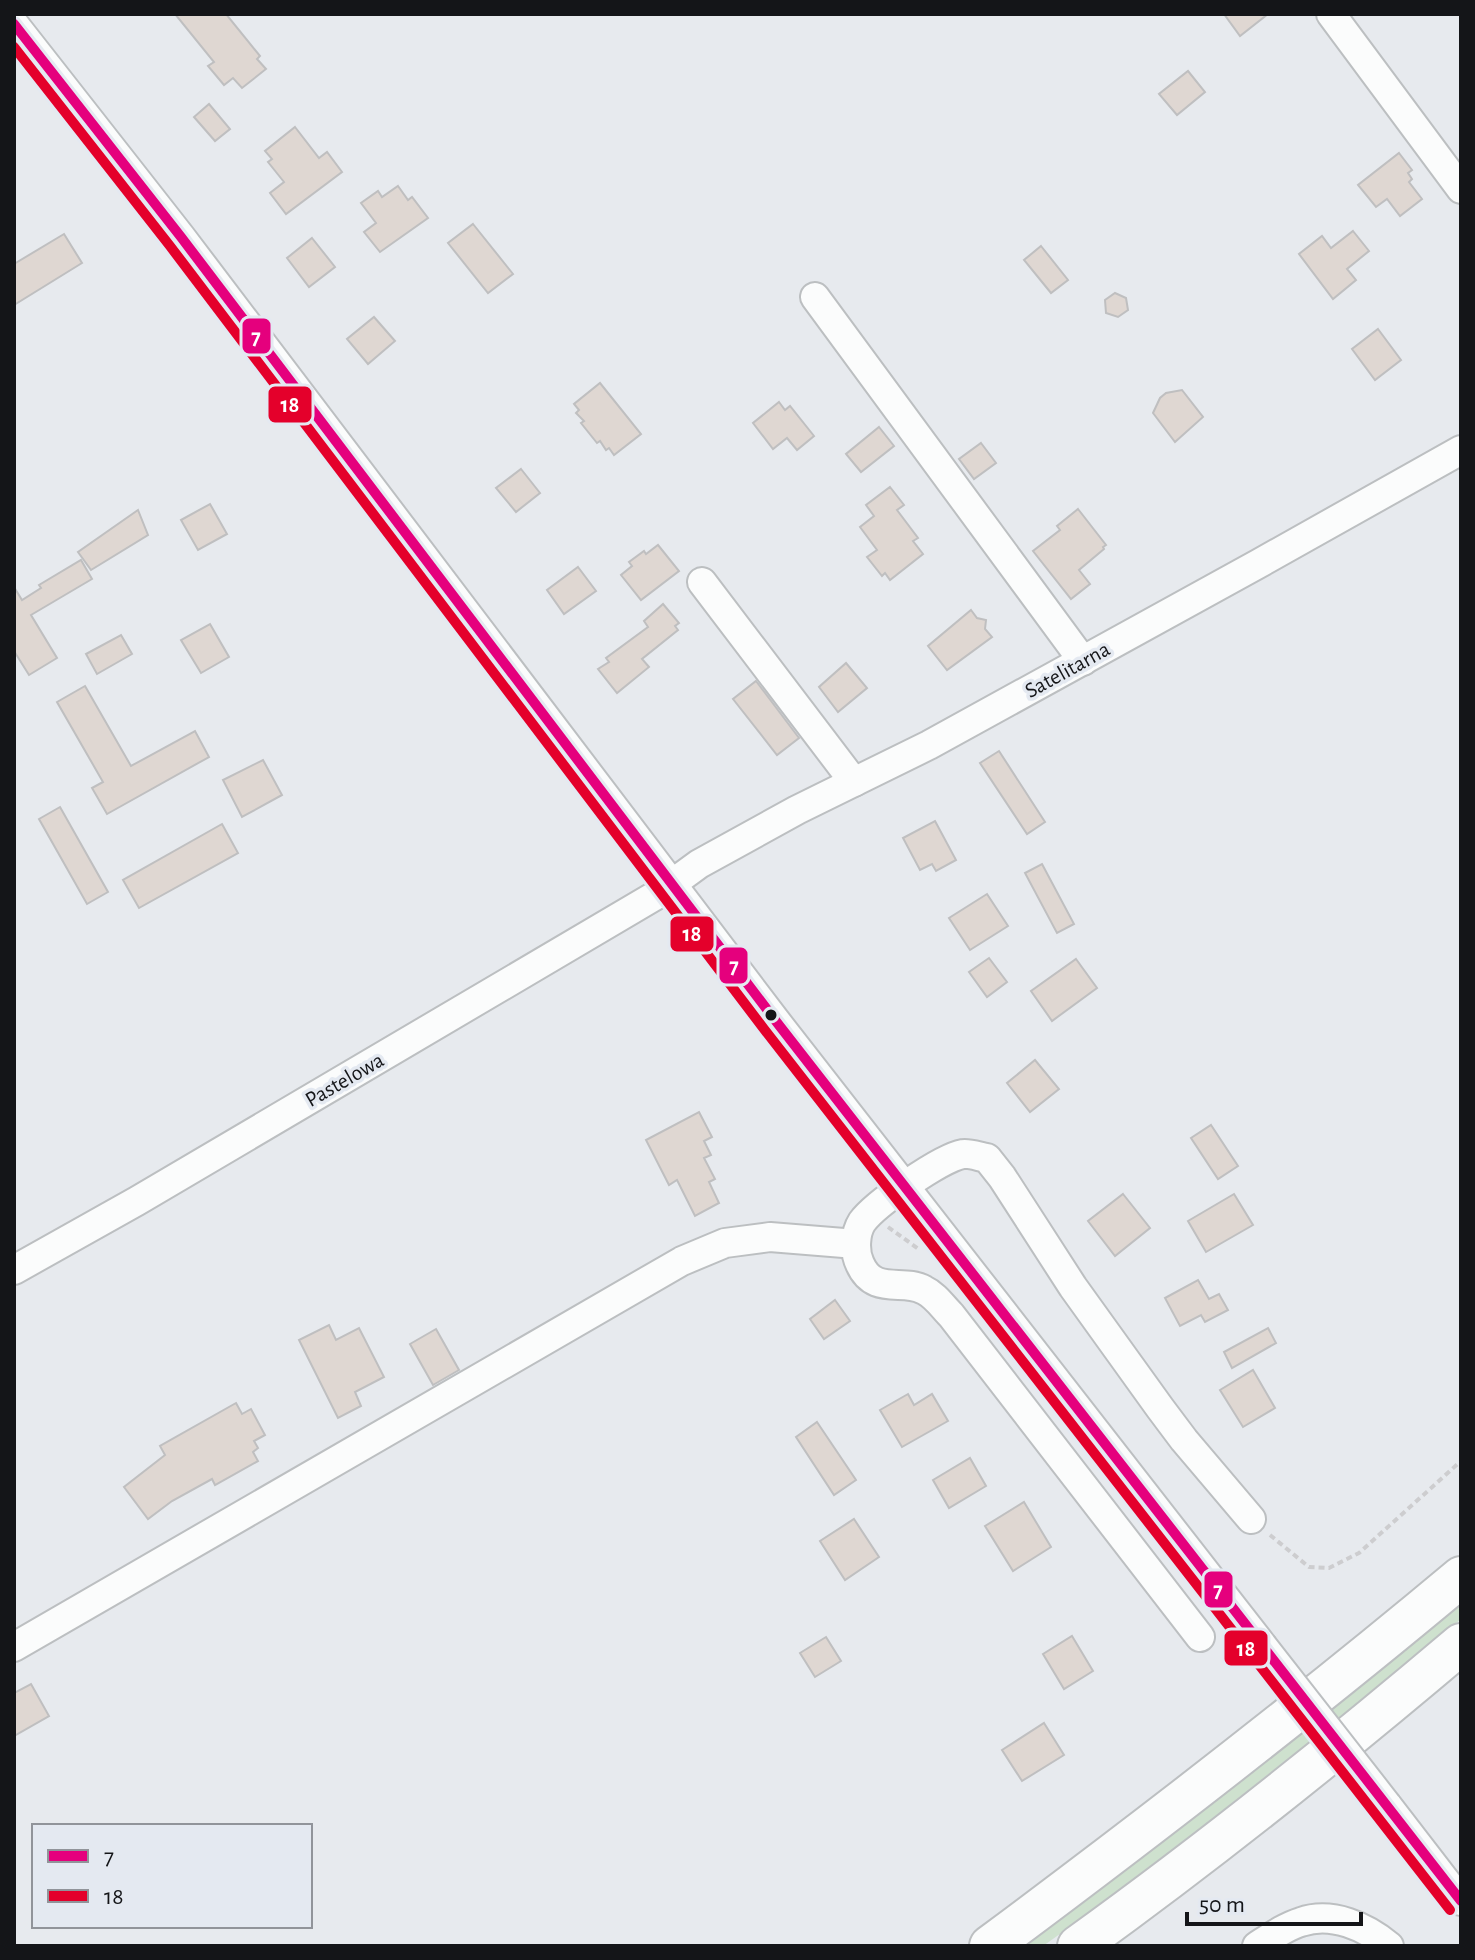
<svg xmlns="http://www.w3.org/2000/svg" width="1475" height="1960" font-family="'Alegreya Sans',sans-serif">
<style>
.green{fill:#cee1ce}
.building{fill:#dfd7d2;stroke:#bfbfc0;stroke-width:2}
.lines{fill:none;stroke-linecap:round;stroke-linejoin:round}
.minor-casing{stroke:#bcbfc1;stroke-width:32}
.highway-casing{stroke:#bcbfc1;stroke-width:44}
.path{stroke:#cdcdcf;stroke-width:4;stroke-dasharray:6 4;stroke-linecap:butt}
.minor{stroke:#fbfcfc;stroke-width:28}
.highway{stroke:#fbfcfc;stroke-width:40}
.minor-bridge-casing{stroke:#bcbfc1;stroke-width:32;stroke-linecap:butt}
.minor-bridge{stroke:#fbfcfc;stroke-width:28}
.bus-1-casing{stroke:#e4e9f1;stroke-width:16}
.bus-2-casing{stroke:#e4e9f1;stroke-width:16}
.bus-1{stroke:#e5007d;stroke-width:10}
.bus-2{stroke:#e4002b;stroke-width:10}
.bus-dot{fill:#141518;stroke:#e4e9f1;stroke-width:3}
.labels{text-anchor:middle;stroke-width:7;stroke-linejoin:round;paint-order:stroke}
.street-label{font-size:22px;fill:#141518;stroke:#e4e9f1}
.line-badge{stroke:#e4e9f1;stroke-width:3}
.badge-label{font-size:22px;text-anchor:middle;font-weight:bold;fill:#fff}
</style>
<rect width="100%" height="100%" fill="#e7eaee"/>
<polygon class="green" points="1461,1596 1461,1619 1355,1706 1122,1890 1043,1946 1012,1946"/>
<g class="building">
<polygon points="175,14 226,14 260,56 257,59 266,69 242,88 233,78 224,85 208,66 214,62"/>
<polygon points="1224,14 1268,14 1240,36"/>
<polygon points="1188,71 1205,92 1177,115 1159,94"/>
<polygon points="209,104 230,129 215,141 194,117"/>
<polygon points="295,127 319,158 327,152 342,172 286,214 270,193 284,182 268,162 272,159 265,151"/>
<polygon points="1399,153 1412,170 1408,173 1412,179 1409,182 1422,199 1400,216 1387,199 1376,207 1358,185"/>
<polygon points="398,186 408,200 412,197 428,218 380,252 364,232 376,223 361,203 378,191 382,197"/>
<polygon points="473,224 513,274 488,293 448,243"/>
<polygon points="1353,231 1369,251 1347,269 1356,280 1333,299 1299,254 1322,236 1331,248"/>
<polygon points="64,234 82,263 14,305 14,264"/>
<polygon points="312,238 335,267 309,287 287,258"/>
<polygon points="1041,246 1068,280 1051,293 1024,260"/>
<polygon points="1115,293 1126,298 1128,310 1118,317 1106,313 1105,300"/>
<polygon points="374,317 395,341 368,364 347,339"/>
<polygon points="1378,329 1401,360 1375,380 1352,349"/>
<polygon points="600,383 641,434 614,455 609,448 606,450 600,441 597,443 581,423 584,421 576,413 579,410 574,404"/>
<polygon points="1182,390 1203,417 1175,442 1153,413 1160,398 1166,393"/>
<polygon points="779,402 785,410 790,406 814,436 797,450 787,438 773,449 753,423"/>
<polygon points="879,427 894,446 861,472 846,454"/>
<polygon points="981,443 996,463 974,479 959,459"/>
<polygon points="521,469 540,493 516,512 496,488"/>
<polygon points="890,487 904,505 897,510 918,538 913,541 923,554 890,580 885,573 882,576 867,557 877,550 860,527 874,516 866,505"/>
<polygon points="210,504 227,534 198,550 181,520"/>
<polygon points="1078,509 1106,545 1103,547 1104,549 1079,570 1090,584 1071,599 1033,551 1060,530 1057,526"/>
<polygon points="138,510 148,535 91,570 78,552"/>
<polygon points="658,545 679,571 641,600 621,575 632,566 629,562 644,551 646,554"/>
<polygon points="81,560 92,579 31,615 57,658 29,675 14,651 14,587 22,600 41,588 39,585"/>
<polygon points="578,567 596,591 564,614 547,590"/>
<polygon points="663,604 679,623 675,626 678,630 642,659 649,667 617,693 598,669 609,662 606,658 648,627 644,621"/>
<polygon points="971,610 977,618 986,620 985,629 992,637 947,670 928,646"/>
<polygon points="210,624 229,657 201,673 181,640"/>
<polygon points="121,635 132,654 97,674 86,654"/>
<polygon points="846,663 867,688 838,712 819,687"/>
<polygon points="756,681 799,738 777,755 733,699"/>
<polygon points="85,686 131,766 195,731 209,757 107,814 92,788 103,782 57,702"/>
<polygon points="999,751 1045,822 1027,834 980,763"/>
<polygon points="263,760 282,795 242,817 223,780"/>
<polygon points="60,807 108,892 87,904 39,819"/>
<polygon points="935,821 956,860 936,871 932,864 920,870 903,838"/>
<polygon points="222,824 238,853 139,908 123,880"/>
<polygon points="1042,864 1074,924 1057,933 1025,873"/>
<polygon points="987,894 1008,926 970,950 949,918"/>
<polygon points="989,958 1007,982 987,997 969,972"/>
<polygon points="1076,959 1097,988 1052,1021 1031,991"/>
<polygon points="1035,1060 1059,1089 1030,1112 1007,1083"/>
<polygon points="699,1112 712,1137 704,1141 711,1155 704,1158 715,1179 709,1182 719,1203 695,1216 677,1180 669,1185 646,1140"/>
<polygon points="1211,1125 1238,1166 1218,1179 1191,1138"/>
<polygon points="1123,1194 1150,1228 1115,1256 1088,1221"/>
<polygon points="1234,1194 1253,1225 1206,1252 1188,1221"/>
<polygon points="1198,1280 1209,1299 1219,1294 1228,1310 1205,1322 1201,1315 1180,1326 1165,1298"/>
<polygon points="835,1300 850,1321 824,1339 810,1319"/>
<polygon points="329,1325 336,1340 359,1328 384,1377 355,1392 361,1406 338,1418 299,1340"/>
<polygon points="1268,1328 1276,1343 1232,1368 1224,1352"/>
<polygon points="436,1329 459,1370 433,1385 410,1344"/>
<polygon points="1253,1370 1275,1408 1243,1427 1220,1390"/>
<polygon points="908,1394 914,1405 932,1394 948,1421 902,1447 880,1410"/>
<polygon points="236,1403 242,1414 251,1409 265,1435 254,1441 258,1448 253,1452 258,1461 215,1485 212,1479 172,1501 148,1519 124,1487 165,1455 160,1446"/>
<polygon points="817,1422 856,1480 834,1495 796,1437"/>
<polygon points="970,1458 986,1486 949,1508 933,1480"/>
<polygon points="1024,1502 1051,1547 1013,1571 985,1526"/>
<polygon points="854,1519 879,1557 845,1580 820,1541"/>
<polygon points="1072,1636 1093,1671 1064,1689 1043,1654"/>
<polygon points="826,1637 841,1661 815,1677 800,1653"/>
<polygon points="31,1684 49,1716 14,1736 14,1693"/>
<polygon points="1044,1723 1064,1755 1022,1781 1002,1750"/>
</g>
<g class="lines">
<g class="minor-casing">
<g id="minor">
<polyline points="1331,14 1461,189"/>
<polyline points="14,24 181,237 775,1020 1262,1645"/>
<polyline points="815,297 1083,661"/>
<polyline points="702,582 854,782"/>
<polyline points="14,1270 137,1201 658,894 699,864 797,810 929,745 1258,564 1461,450"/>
<path d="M1200,1637L951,1315C943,1307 935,1295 924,1290C903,1278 874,1296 860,1264C854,1252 855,1233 862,1222C875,1204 941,1158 963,1154C970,1153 980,1157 987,1158L1002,1177L1073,1287L1160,1408L1184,1440L1251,1519"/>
<polyline points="14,1647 682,1261 725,1243 770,1237 856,1244"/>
<polyline points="1387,1805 1461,1901"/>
<path d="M1257,1946C1271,1937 1285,1927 1301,1922C1332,1911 1366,1927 1389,1946"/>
</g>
</g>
<g class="highway-casing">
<g id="highway">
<path d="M990,1946C1150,1827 1308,1705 1461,1577"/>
<path d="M1078,1946C1210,1851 1337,1749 1461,1644"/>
</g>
</g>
<g class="path">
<polyline points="888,1227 920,1250"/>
<polyline points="1270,1535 1309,1567 1329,1568 1359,1553 1461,1461"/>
</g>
<use href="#minor" class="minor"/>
<use href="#highway" class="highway"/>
<g class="minor-bridge-casing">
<polyline id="minor-bridge" points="1262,1645 1387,1805"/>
</g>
<use href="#minor-bridge" class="minor-bridge"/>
<g class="bus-1-casing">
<polyline id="bus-1" points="14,24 181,237 775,1020 1461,1901"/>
</g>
<g class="bus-2-casing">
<polyline id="bus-2" points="14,47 170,246 764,1029 1450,1910"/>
</g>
<use href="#bus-1" class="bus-1"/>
<use href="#bus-2" class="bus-2"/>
</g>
<circle class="bus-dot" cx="771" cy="1015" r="7"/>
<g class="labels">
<g class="street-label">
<text transform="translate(1067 669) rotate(-29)" y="8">Satelitarna</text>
<text transform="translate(344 1079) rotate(-30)" y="8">Pastelowa</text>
</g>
</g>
<g class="line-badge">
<rect x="241" y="317" width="31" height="38" rx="8" fill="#e5007d"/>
<rect x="267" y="385" width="46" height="39" rx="8" fill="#e4002b"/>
<rect x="669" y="915" width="46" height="38" rx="8" fill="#e4002b"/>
<rect x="718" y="946" width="31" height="39" rx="8" fill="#e5007d"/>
<rect x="1203" y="1570" width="31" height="39" rx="8" fill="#e5007d"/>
<rect x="1223" y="1629" width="46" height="38" rx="8" fill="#e4002b"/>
</g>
<g class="badge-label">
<text x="256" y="344">7</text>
<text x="290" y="412">18</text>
<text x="692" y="941">18</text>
<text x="734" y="973">7</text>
<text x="1218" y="1597">7</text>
<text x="1246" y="1656">18</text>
</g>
<rect width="1475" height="1960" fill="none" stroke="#141518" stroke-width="32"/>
<rect x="32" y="1824" width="280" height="104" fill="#e4e9f1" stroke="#91949a" stroke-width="2"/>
<rect x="48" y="1850" width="40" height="12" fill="#e5007d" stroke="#91949a" stroke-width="2"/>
<text x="104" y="1864" font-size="24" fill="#141518">7</text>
<rect x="48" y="1890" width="40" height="12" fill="#e4002b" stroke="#91949a" stroke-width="2"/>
<text x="104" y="1904" font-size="24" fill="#141518">18</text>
<path d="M1187 1912v12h174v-12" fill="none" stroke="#141518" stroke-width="4"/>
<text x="1199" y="1912" font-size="24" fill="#141518" stroke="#e4e9f1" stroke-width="6" paint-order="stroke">50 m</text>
</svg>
